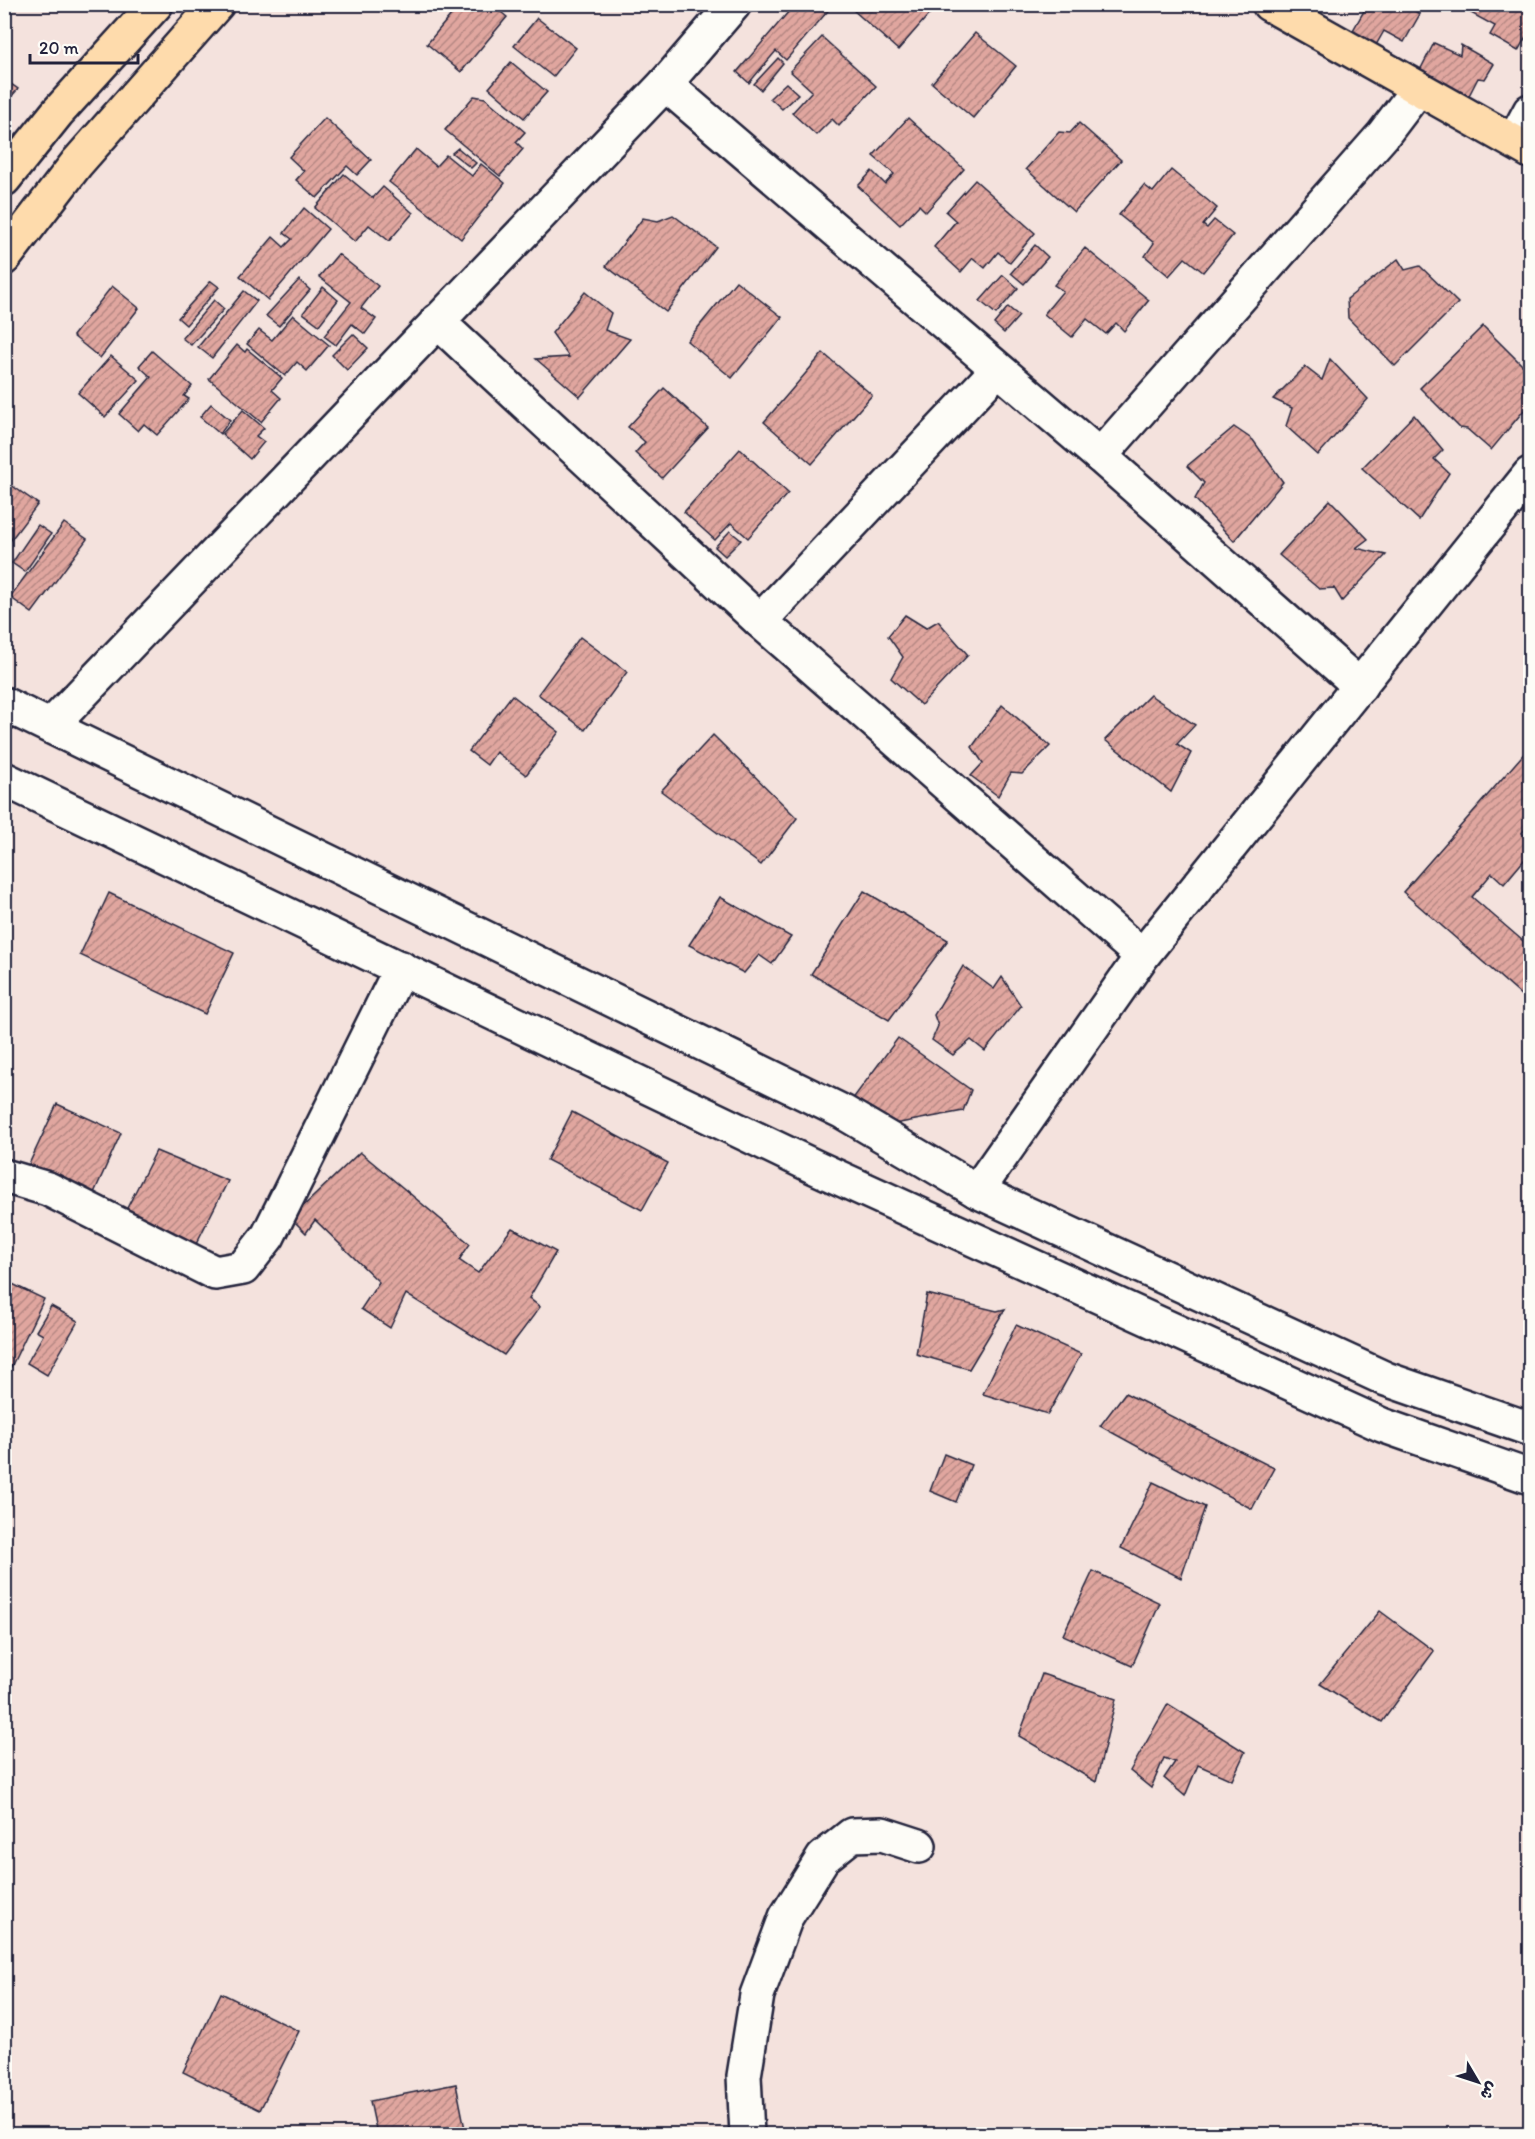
<svg xmlns="http://www.w3.org/2000/svg" width="1535" height="2139" font-family="Itim,'Playpen Sans Arabic',sans-serif">
<style>
.building{fill:url(#building-hatch);stroke:#22223b;stroke-width:1.5}
.lines{fill:none;stroke-linecap:round;stroke-linejoin:round}
.minor-casing{stroke:#22223b;stroke-width:38}
.major-casing{stroke:#22223b;stroke-width:38}
.minor{stroke:#fdfcf7;stroke-width:33}
.major{stroke:#fedbac;stroke-width:33}
</style>
<defs>
<pattern id="building-hatch" width="6" height="6" patternUnits="userSpaceOnUse" patternTransform="scale(1.5)"><rect width="6" height="6" fill="#e0a69f"/><path d="M-1 1l2-2M0 6l6-6M5 7l2-2" fill="none" stroke="#b58783"/></pattern>
</defs>
<rect width="100%" height="100%" fill="#f4e2dd"/>
<filter id="ink" filterUnits="userSpaceOnUse"><feTurbulence type="fractalNoise" baseFrequency=".0167" numOctaves="2"/><feDisplacementMap in="SourceGraphic" scale="12" xChannelSelector="R" yChannelSelector="G"/><feConvolveMatrix kernelMatrix="1 2 1 2 8 2 1 2 1" color-interpolation-filters="sRGB"/></filter>
<g filter="url(#ink)">
<g class="building">
<polygon points="460,4 466,4 470,7 472,4 491,4 507,17 461,72 427,44"/>
<polygon points="795,4 833,5 786,60 776,51 749,83 737,72"/>
<polygon points="857,4 938,4 898,50 852,9"/>
<polygon points="1361,4 1402,4 1420,14 1404,42 1384,31 1376,45 1352,32 1365,9"/>
<polygon points="1473,4 1530,4 1530,29 1518,51 1490,35 1495,26 1469,12"/>
<polygon points="537,18 576,48 553,77 514,46"/>
<polygon points="975,33 1016,66 973,118 932,83"/>
<polygon points="822,37 876,86 839,126 832,119 816,135 792,113 812,91 790,71"/>
<polygon points="1434,43 1460,55 1461,45 1494,64 1485,79 1478,78 1462,109 1413,84"/>
<polygon points="778,58 783,63 761,90 754,84"/>
<polygon points="511,62 547,92 524,118 489,88"/>
<polygon points="4,79 18,89 4,105"/>
<polygon points="786,83 798,94 782,109 770,98"/>
<polygon points="474,96 485,98 525,132 516,142 523,149 500,176 445,130"/>
<polygon points="325,118 371,160 357,175 347,166 317,198 296,180 304,171 289,157"/>
<polygon points="908,118 964,169 926,212 919,205 900,225 858,186 872,171 885,184 894,174 873,156"/>
<polygon points="1079,123 1121,160 1074,212 1026,169 1059,132 1070,133"/>
<polygon points="458,148 476,163 471,168 452,153"/>
<polygon points="416,149 436,166 446,155 472,176 481,164 505,183 461,239 389,182"/>
<polygon points="1171,170 1217,208 1203,225 1207,228 1214,220 1233,235 1203,272 1185,258 1169,276 1145,256 1154,243 1119,215 1144,185 1153,192"/>
<polygon points="344,174 373,198 383,187 413,213 389,241 369,225 355,242 315,208"/>
<polygon points="975,180 1035,233 1010,263 998,252 985,268 973,258 961,272 934,247 956,221 946,212"/>
<polygon points="304,208 328,229 268,300 240,276 273,237 284,247 292,239 284,233"/>
<polygon points="673,215 716,247 666,312 606,266 643,218 658,221"/>
<polygon points="1035,245 1048,257 1024,284 1011,273"/>
<polygon points="1085,248 1149,300 1124,331 1116,323 1106,334 1087,319 1072,337 1044,314 1063,291 1054,285"/>
<polygon points="338,254 378,286 361,308 376,319 365,334 352,324 336,345 324,336 351,302 319,277"/>
<polygon points="1398,259 1405,270 1420,266 1458,303 1395,366 1348,318 1347,299"/>
<polygon points="1003,275 1018,288 996,314 980,301"/>
<polygon points="299,280 310,290 279,326 266,316"/>
<polygon points="211,281 219,287 186,325 178,318"/>
<polygon points="736,281 782,317 732,378 687,341"/>
<polygon points="112,286 139,308 100,358 73,336"/>
<polygon points="323,287 338,300 319,325 303,313"/>
<polygon points="244,291 257,301 212,358 198,347"/>
<polygon points="585,292 611,313 605,330 630,339 580,397 536,359 569,357 552,333"/>
<polygon points="214,300 224,309 191,345 182,338"/>
<polygon points="1008,307 1019,316 1004,333 994,324"/>
<polygon points="293,315 329,345 307,371 297,362 285,376 247,344 259,330 272,340"/>
<polygon points="1483,326 1529,372 1526,378 1530,382 1530,403 1491,450 1467,429 1460,428 1420,388"/>
<polygon points="353,334 368,348 347,370 332,355"/>
<polygon points="237,345 245,352 247,349 282,378 272,390 281,398 261,422 209,379"/>
<polygon points="152,351 192,386 184,396 189,399 157,435 144,424 138,431 119,414 151,377 139,366"/>
<polygon points="823,353 872,395 812,464 764,422"/>
<polygon points="111,356 139,380 105,417 78,393"/>
<polygon points="1330,359 1368,399 1318,455 1286,426 1292,408 1273,399 1305,367 1322,380"/>
<polygon points="664,388 708,428 662,478 635,453 645,442 628,427"/>
<polygon points="211,404 230,420 220,434 200,417"/>
<polygon points="243,410 264,428 256,436 264,442 250,459 222,434"/>
<polygon points="1414,415 1443,450 1434,459 1449,473 1419,520 1362,468"/>
<polygon points="1234,427 1253,440 1283,482 1234,541 1195,499 1204,483 1187,466"/>
<polygon points="740,449 788,493 748,538 731,523 715,540 684,512"/>
<polygon points="4,480 38,504 4,549"/>
<polygon points="1330,500 1368,539 1356,548 1386,555 1342,601 1334,588 1319,589 1279,555"/>
<polygon points="64,523 87,539 32,613 10,597"/>
<polygon points="38,525 51,534 25,572 12,563"/>
<polygon points="730,531 741,540 725,556 715,547"/>
<polygon points="905,615 926,628 938,621 968,655 921,705 891,678 903,657 888,636"/>
<polygon points="580,637 627,672 585,730 538,694"/>
<polygon points="512,695 559,732 526,775 496,752 487,765 469,751"/>
<polygon points="1150,695 1195,725 1177,744 1191,753 1171,792 1105,740"/>
<polygon points="1002,705 1050,746 1022,774 1011,773 998,796 971,776 983,763 972,747"/>
<polygon points="713,735 797,818 761,865 661,791"/>
<polygon points="1528,749 1530,751 1530,822 1522,833 1530,841 1530,853 1504,884 1492,873 1472,897 1530,947 1530,1003 1403,892"/>
<polygon points="864,891 948,940 889,1020 811,974"/>
<polygon points="109,893 234,953 205,1014 80,955"/>
<polygon points="720,897 791,937 772,964 759,955 744,973 689,945"/>
<polygon points="963,966 994,989 1002,977 1021,1006 985,1051 971,1040 953,1055 932,1040 938,1026 934,1015"/>
<polygon points="898,1038 971,1090 963,1111 889,1125 843,1112"/>
<polygon points="57,1104 121,1133 89,1204 24,1175"/>
<polygon points="572,1112 668,1163 642,1210 547,1160"/>
<polygon points="156,1151 228,1181 195,1246 122,1218"/>
<polygon points="360,1152 470,1244 459,1260 478,1273 512,1228 556,1252 529,1298 540,1307 504,1355 406,1294 390,1328 361,1309 379,1282 315,1220 306,1233 291,1218"/>
<polygon points="4,1280 44,1299 11,1367 4,1364"/>
<polygon points="927,1294 997,1311 1005,1309 969,1369 916,1354"/>
<polygon points="51,1306 78,1321 47,1375 27,1363 43,1335 36,1331"/>
<polygon points="1016,1325 1081,1354 1048,1414 983,1394"/>
<polygon points="1125,1393 1274,1468 1252,1509 1100,1426"/>
<polygon points="944,1454 971,1465 956,1502 930,1491"/>
<polygon points="1153,1482 1205,1507 1181,1578 1121,1548"/>
<polygon points="1093,1571 1160,1603 1132,1666 1063,1635"/>
<polygon points="1380,1611 1434,1651 1382,1722 1320,1684"/>
<polygon points="1042,1674 1116,1699 1096,1782 1019,1736"/>
<polygon points="1168,1704 1245,1752 1232,1780 1198,1765 1185,1796 1164,1778 1175,1762 1164,1758 1151,1788 1130,1771"/>
<polygon points="221,1993 299,2031 260,2110 183,2072"/>
<polygon points="456,2084 466,2134 377,2134 370,2101"/>
</g>
<g class="lines">
<g class="minor-casing">
<g id="minor">
<polyline points="665,84 1100,456 1360,686"/>
<polyline points="1514,141 1530,111"/>
<polyline points="437,321 760,621 1142,956"/>
<polyline points="1100,456 1383,135 1418,89"/>
<polyline points="760,621 997,370"/>
<polyline points="4,704 843,1112 977,1191 1386,1379 1530,1429"/>
<polyline points="51,726 665,84 734,4"/>
<polyline points="4,779 815,1167 1382,1425 1530,1477"/>
<polyline points="4,1176 48,1189 215,1273 243,1268 268,1236 401,968"/>
<polyline points="977,1191 1142,956 1530,474"/>
<polyline points="747,2134 744,2076 757,1995 786,1917 823,1858 852,1835 882,1834 919,1846"/>
</g>
</g>
<g class="major-casing">
<g id="major">
<polyline points="1269,4 1530,151"/>
<polyline points="4,179 57,113 156,4"/>
<polyline points="4,258 77,163 217,4"/>
</g>
</g>
<use href="#minor" class="minor"/>
<use href="#major" class="major"/>
</g>
</g>
<rect width="1535" height="2139" fill="none" stroke="#fdfcf7" stroke-width="24"/>
<rect x="12" y="12" width="1511" height="2115" fill="none" stroke="#22223b" stroke-width="2" filter="url(#ink)"/>
<g transform="translate(1478 2082) rotate(129)" stroke="#fdfcf7" stroke-width="4.5" paint-order="stroke">
<path d="M0-4.5L10 22L0 15L-10 22Z" fill="#22223b"/>
<text y="-9" font-size="16" font-weight="bold" text-anchor="middle" fill="#22223b">ش</text>
</g>
<path d="M30 54v9h108v-9" fill="none" stroke="#22223b" stroke-width="3"/>
<text x="39" y="54" font-size="18" fill="#22223b" stroke="#fdfcf7" stroke-width="4.5" paint-order="stroke">20 m</text>
</svg>
